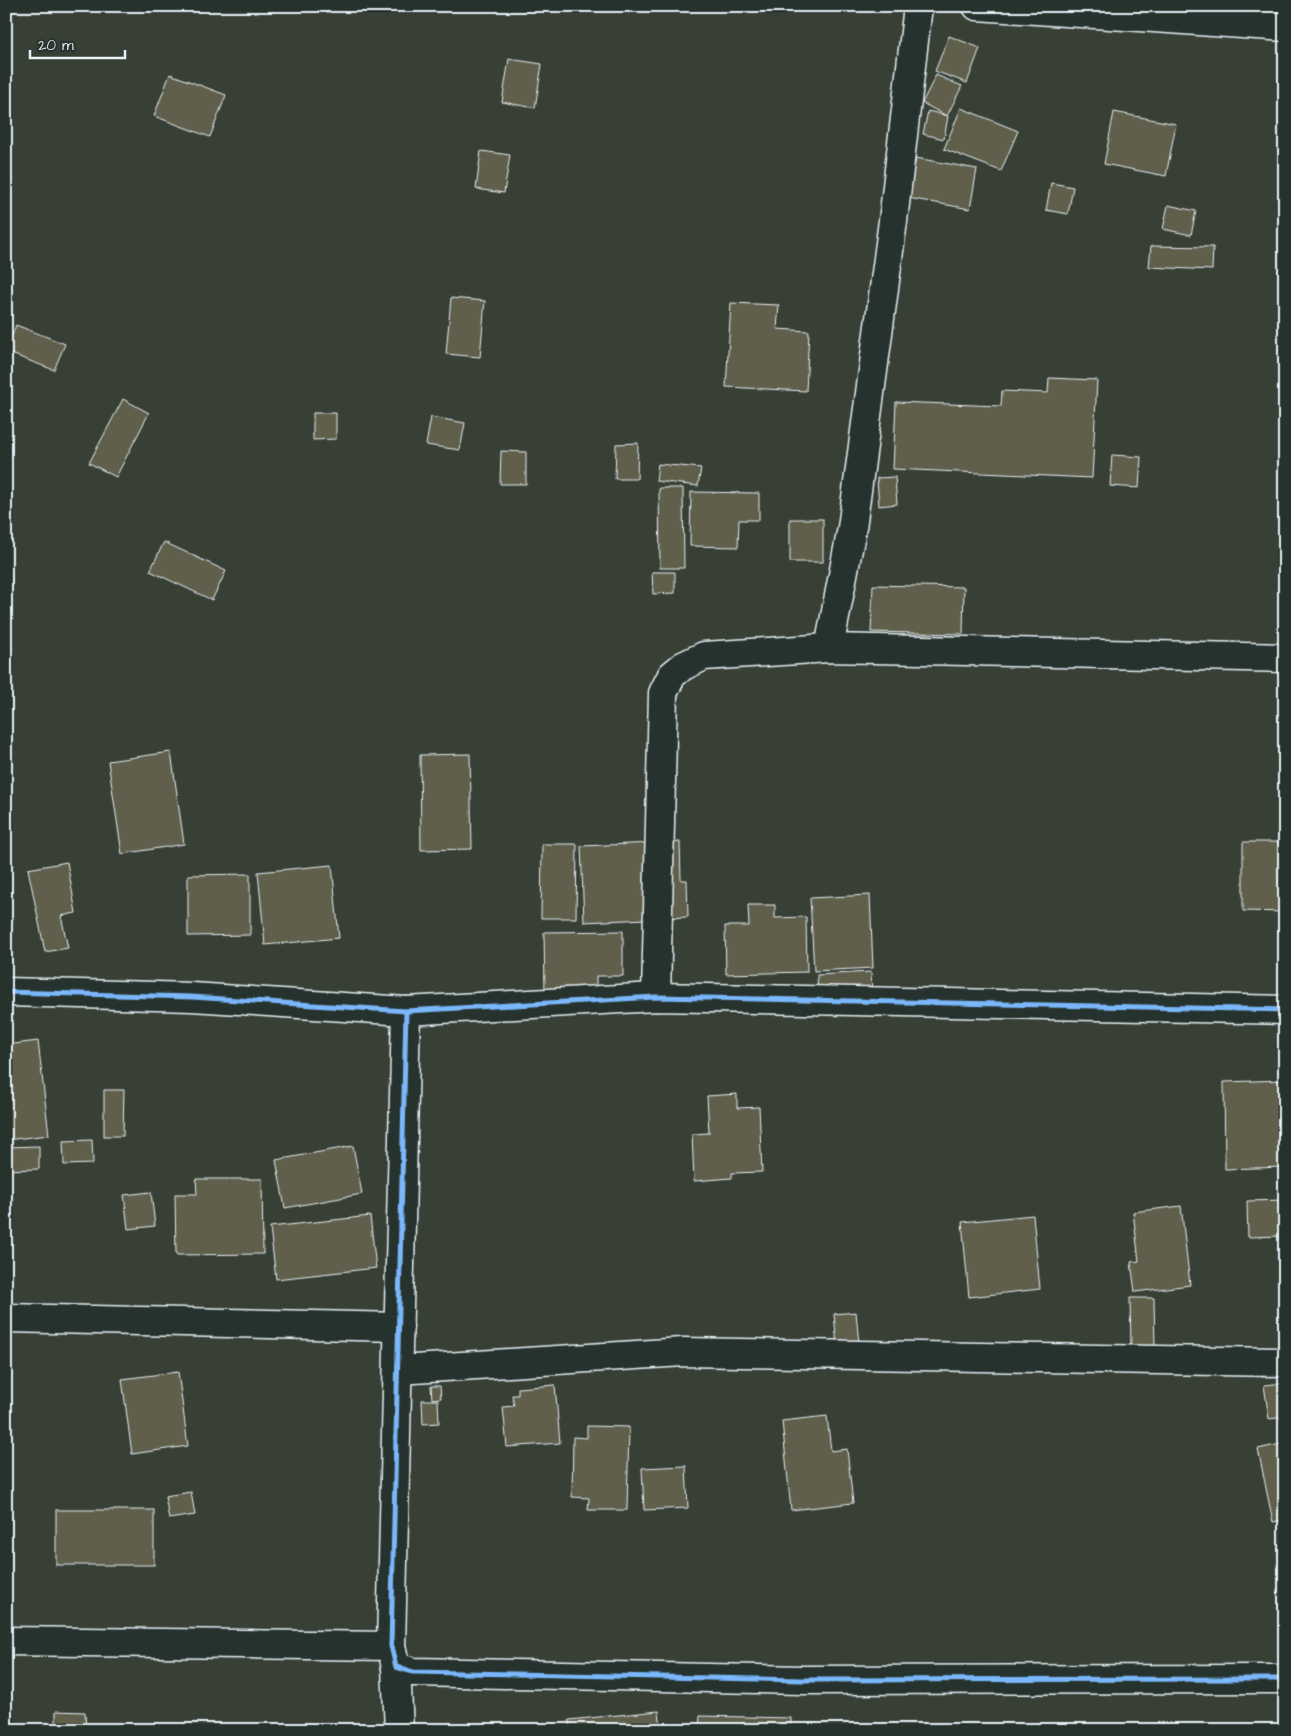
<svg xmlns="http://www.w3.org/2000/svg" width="1291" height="1736" font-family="'Architects Daughter',sans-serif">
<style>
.building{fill:#615f4b;stroke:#e8f1f8}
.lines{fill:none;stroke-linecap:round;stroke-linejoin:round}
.minor-casing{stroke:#e8f1f8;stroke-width:31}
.minor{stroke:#26332d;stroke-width:28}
.cycleway-casing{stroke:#26332d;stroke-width:8}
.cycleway{stroke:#7ab7fb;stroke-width:5}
</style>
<rect width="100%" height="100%" fill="#384036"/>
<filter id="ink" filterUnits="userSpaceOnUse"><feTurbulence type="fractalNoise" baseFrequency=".02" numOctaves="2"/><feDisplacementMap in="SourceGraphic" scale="10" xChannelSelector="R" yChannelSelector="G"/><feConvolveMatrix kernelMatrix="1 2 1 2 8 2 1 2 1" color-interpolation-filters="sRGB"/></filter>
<g filter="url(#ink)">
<g class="building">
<polygon points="949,36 980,48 967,83 935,71"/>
<polygon points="509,59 542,64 535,108 502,102"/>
<polygon points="170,74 226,95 210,137 154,116"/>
<polygon points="936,75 962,86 947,116 922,103"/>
<polygon points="961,108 1018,131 1001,171 944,149"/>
<polygon points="928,111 948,116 944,139 923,134"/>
<polygon points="1114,112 1176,124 1166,176 1104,164"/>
<polygon points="481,151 510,155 504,193 476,189"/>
<polygon points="916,158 977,169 970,209 908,198"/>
<polygon points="1051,183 1073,187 1068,214 1046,210"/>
<polygon points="1168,205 1196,211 1191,235 1163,229"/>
<polygon points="1151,246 1213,247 1212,270 1149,267"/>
<polygon points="451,298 485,301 480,357 446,354"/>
<polygon points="731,303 779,305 777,329 809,331 806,391 726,387"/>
<polygon points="16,325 65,344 54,370 6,352"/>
<polygon points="1049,378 1097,380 1092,478 893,469 896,402 1001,406 1002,391 1048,393"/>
<polygon points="123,399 149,413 116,477 89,463"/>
<polygon points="313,413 336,413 336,439 313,440"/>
<polygon points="431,417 465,423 460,450 426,445"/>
<polygon points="638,443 637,479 615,479 616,444"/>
<polygon points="501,451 526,452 526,484 500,484"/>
<polygon points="1112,455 1141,457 1139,488 1110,486"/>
<polygon points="658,464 701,468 698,486 656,481"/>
<polygon points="895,477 897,504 879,506 877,478"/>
<polygon points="659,488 683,488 684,568 660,568"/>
<polygon points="691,492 759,493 759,520 739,520 738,547 690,546"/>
<rect x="790" y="519" width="33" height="43"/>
<polygon points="164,542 226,571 212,600 150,571"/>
<polygon points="652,572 675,572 675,593 653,594"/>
<polygon points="873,585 964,587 963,634 871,632"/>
<polygon points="171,752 184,844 122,854 108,761"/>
<polygon points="470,754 472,849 421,850 420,755"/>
<polygon points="680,842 681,880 687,880 688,917 584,922 581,846"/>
<polygon points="1243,842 1284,842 1285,912 1243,911"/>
<polygon points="542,844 577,844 576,918 541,918"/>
<polygon points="67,862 76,913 61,916 68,948 45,952 28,869"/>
<polygon points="332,865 339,938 265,945 258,872"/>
<polygon points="250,874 250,935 188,936 188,875"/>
<polygon points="870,895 873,968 814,971 810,898"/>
<polygon points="748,905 775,905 775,918 806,917 807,972 726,974 725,926 749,926"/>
<polygon points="623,931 623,976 596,976 596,992 545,993 544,932"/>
<polygon points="871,972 872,994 818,997 817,975"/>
<polygon points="38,1041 49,1135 6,1140 6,1045"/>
<polygon points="1285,1080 1285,1167 1225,1169 1224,1082"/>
<polygon points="104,1090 124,1090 123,1136 104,1136"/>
<polygon points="737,1094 737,1108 759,1107 762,1172 732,1173 732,1178 694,1181 692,1134 709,1133 707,1096"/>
<polygon points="92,1140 93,1164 64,1165 63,1141"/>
<polygon points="39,1146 39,1169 6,1170 6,1147"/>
<polygon points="353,1146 362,1194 285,1208 276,1160"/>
<polygon points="196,1179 262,1179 263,1254 176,1255 175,1194 197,1194"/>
<polygon points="151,1192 155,1226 128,1229 124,1195"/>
<polygon points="1285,1200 1285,1236 1248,1237 1247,1201"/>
<polygon points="1181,1206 1190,1285 1135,1292 1131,1262 1139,1261 1133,1212"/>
<polygon points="1033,1215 1040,1289 969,1297 962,1222"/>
<polygon points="370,1216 376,1268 276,1279 270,1227"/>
<polygon points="1130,1298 1154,1298 1155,1347 1131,1348"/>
<polygon points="856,1312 859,1344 837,1346 834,1314"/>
<polygon points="178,1372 188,1446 132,1454 122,1379"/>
<polygon points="1285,1383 1285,1417 1269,1419 1264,1385"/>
<polygon points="555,1385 560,1443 507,1447 503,1407 514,1406 512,1395 518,1395 518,1388"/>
<polygon points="431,1386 440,1386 441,1398 432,1399"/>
<polygon points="422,1400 438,1400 439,1423 423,1424"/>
<polygon points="827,1416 831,1451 847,1449 853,1503 791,1510 782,1421"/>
<polygon points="587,1426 629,1427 627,1510 588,1510 589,1498 572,1497 573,1437 587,1438"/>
<polygon points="1285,1443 1285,1520 1273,1522 1258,1449"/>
<polygon points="686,1466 688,1508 644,1510 642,1468"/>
<polygon points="191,1492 195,1515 169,1519 165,1496"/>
<rect x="56" y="1510" width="98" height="55"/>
<polygon points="56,1711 85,1712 86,1730 56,1730"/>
<polygon points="659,1711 661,1730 570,1730 569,1720"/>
<polygon points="700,1716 791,1718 791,1730 699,1730"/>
</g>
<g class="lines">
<g class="minor-casing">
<g id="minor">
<polyline points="977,6 1285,27"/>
<polyline points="829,648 852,528 893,221 918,6"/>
<polyline points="6,992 192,997 406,1011 656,997 1285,1010"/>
<polyline points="656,997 663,693 672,675 683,666 704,656 829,648 1285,658"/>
<polyline points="406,1011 391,1646 396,1667 413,1672 801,1680 1285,1679"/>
<polyline points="6,1318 399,1327"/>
<polyline points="398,1370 683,1352 1285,1362"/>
<polyline points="6,1641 391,1646"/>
<polyline points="396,1667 399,1730"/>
</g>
</g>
<use href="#minor" class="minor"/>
<g class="cycleway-casing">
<g id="cycleway">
<polyline points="6,992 192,997 406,1011 656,997 1285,1010"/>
<polyline points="406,1011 391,1646 396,1667 413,1672 801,1680 1285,1679"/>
</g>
</g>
<use href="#cycleway" class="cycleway"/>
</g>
</g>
<rect width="1291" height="1736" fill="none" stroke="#26332d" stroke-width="25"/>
<rect x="12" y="12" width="1266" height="1711" fill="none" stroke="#e8f1f8" stroke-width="2" filter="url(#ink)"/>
<path d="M30 50v8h95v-8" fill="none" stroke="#e8f1f8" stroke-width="2.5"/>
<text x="38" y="50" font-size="15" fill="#e8f1f8" stroke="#26332d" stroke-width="4" paint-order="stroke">20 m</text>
</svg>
